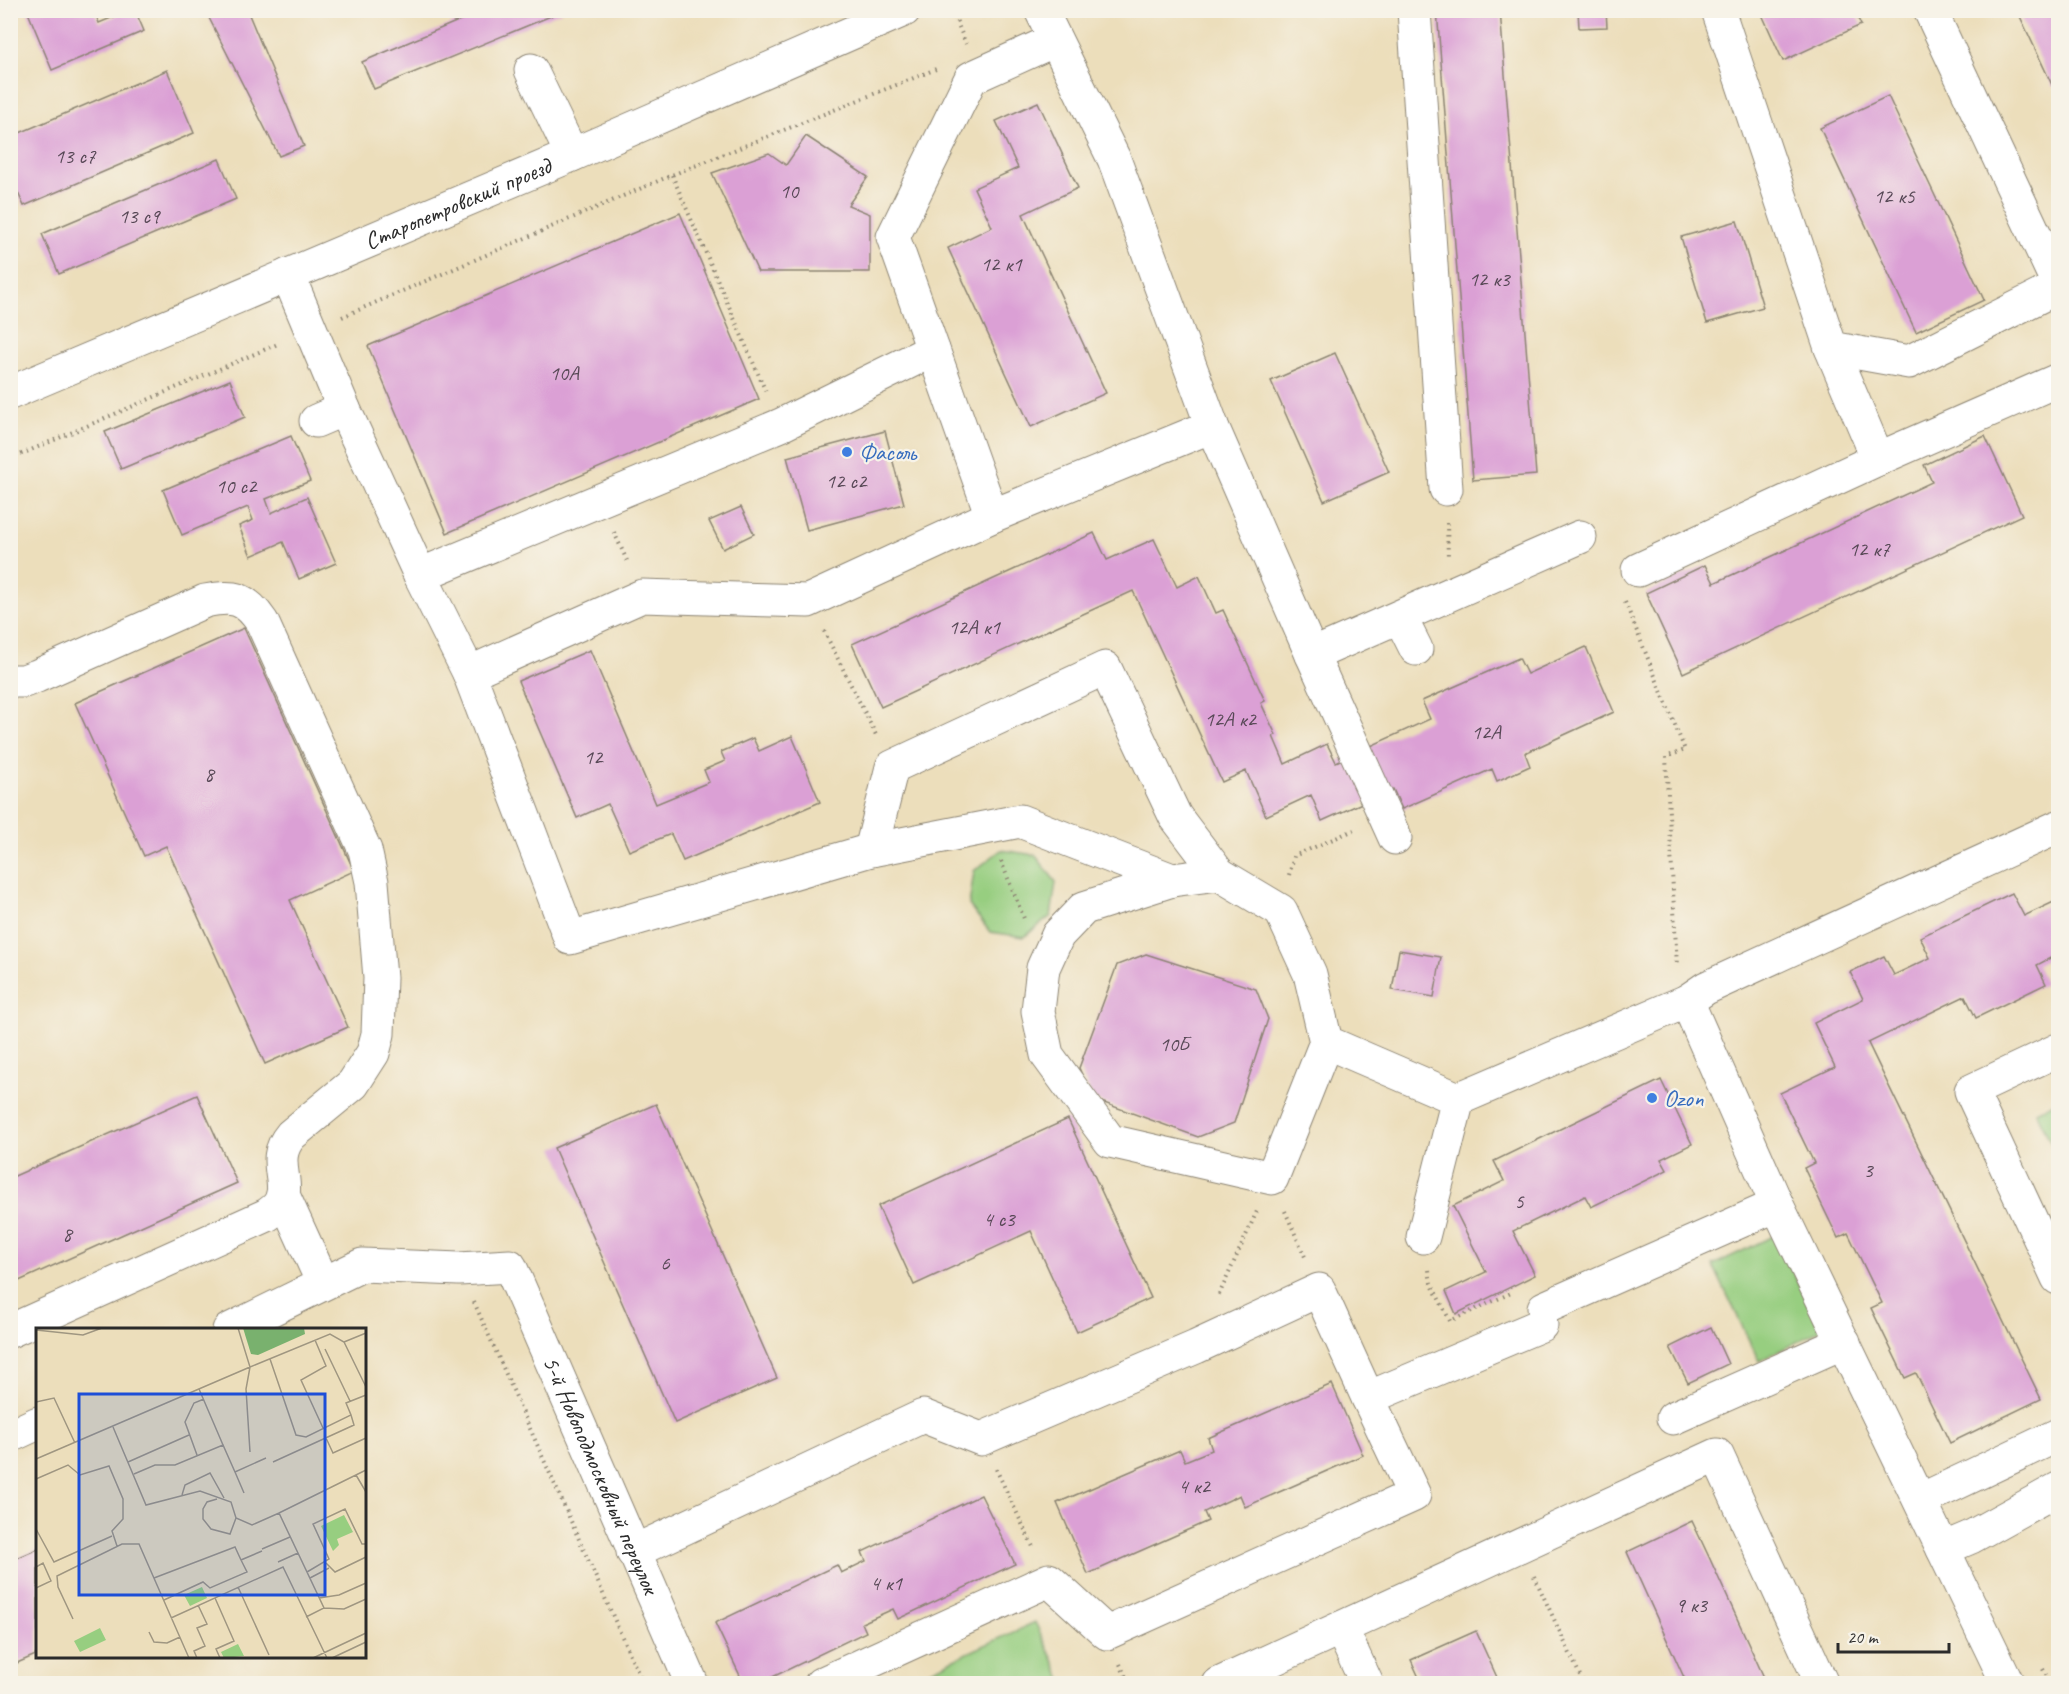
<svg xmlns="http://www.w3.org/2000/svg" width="2069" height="1694" font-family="Caveat,sans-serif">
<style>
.green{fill:#97ce80;stroke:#617c56;stroke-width:1.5}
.building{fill:#dba0d5}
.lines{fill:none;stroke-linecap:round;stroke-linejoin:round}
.minor-casing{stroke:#8c8473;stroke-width:35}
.path{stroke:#8c8473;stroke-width:4;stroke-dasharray:1.5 4.5;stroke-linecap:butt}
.minor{stroke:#fff;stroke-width:33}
.shop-dot{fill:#3f7fe0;stroke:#f7f3e8;stroke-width:2}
.labels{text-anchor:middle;stroke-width:4.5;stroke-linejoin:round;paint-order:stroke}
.number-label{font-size:21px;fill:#574856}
.street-label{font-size:24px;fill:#2b2b2b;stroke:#f7f3e8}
.shop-label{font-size:24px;fill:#366cbe;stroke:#f7f3e8;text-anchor:start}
.inset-road{fill:none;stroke:#9f9681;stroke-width:1.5}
.view{fill:#1d4ed8;fill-opacity:0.15;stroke:#1d4ed8;stroke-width:3}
.inset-edge{fill:none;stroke:#2b2b2b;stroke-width:3}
</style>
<rect width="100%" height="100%" fill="#f7f3e8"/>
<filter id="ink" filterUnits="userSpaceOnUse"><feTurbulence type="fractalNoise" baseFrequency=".0167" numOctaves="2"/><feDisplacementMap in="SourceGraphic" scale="12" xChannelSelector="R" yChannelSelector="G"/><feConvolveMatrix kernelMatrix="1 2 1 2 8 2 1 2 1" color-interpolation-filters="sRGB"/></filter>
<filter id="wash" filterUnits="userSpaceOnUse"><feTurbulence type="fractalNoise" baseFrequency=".008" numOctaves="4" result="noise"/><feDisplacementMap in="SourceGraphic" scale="24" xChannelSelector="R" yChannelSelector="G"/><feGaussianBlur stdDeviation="1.35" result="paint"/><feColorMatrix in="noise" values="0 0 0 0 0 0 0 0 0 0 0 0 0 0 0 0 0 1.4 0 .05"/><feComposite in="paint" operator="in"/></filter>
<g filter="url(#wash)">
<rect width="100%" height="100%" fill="#ecdebb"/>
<g class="green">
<polygon points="1001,850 1035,855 1056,882 1051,916 1024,937 990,932 969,905 974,871"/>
<polygon points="2058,1100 2058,1158 2036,1111"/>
<polygon points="1775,1235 1821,1330 1759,1361 1713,1265"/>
<polygon points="1035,1622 1064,1683 903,1683"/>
</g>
<g id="blocks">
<g class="building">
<polygon points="27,10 94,10 99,23 130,10 135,10 144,31 52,70"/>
<polygon points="205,10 247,10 304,146 279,156"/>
<polygon points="484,10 563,11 374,89 362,62"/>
<polygon points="1437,10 1500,10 1536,475 1473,480"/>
<polygon points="1578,10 1606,10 1607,27 1579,28"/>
<polygon points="1760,10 1854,10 1861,25 1783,61"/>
<polygon points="2017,10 2058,10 2058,85 2053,87"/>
<polygon points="167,70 194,133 24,206 10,175 10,137"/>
<polygon points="1888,96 1984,300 1916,332 1820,128"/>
<polygon points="1038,102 1078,188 1023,214 1106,393 1031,427 948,248 992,227 974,188 1018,168 996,121"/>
<polygon points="806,136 868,177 848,205 870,214 870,272 758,272 712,173 769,153 786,165"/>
<polygon points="219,159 236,199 59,274 42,234"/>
<polygon points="680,213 759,399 447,533 368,346"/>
<polygon points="1737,221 1763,307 1707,323 1681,237"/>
<polygon points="1335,353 1389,472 1324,501 1271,381"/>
<polygon points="230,380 245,417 121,469 105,432"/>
<polygon points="885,431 904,504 807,530 787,457"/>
<polygon points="291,436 310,481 266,499 271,513 307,497 336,563 299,579 283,542 251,556 239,526 253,520 248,507 182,535 163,490"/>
<polygon points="1985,436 2022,515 1683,673 1646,593 1705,565 1714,583 1734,574 1932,482 1924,465"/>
<polygon points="741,507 754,534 723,549 709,521"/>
<polygon points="1094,533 1107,560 1154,539 1177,587 1199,576 1216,613 1223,610 1265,701 1261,703 1276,735 1273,736 1285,764 1327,744 1336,762 1430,719 1422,701 1519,658 1527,674 1586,647 1614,712 1525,753 1530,766 1497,781 1492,769 1402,809 1393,789 1322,821 1311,795 1266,816 1246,771 1222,782 1133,591 881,707 852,644"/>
<polygon points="244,628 354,871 290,900 348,1027 265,1064 166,846 144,856 75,703"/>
<polygon points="590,650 656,804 709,782 704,770 725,761 721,752 753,738 759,751 792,736 820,802 683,861 671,834 629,851 608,804 577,818 518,681"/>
<polygon points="2012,893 2024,916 2058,900 2058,954 2037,965 2046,984 1976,1018 1965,996 1868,1043 2041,1399 1950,1443 1916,1373 1905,1378 1871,1308 1882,1303 1848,1233 1838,1238 1804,1168 1814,1163 1780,1093 1835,1067 1814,1023 1863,999 1850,972 1884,956 1894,975 1930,958 1920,937"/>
<polygon points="1399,950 1441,957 1434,997 1392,990"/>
<polygon points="1146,954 1256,989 1268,1019 1234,1123 1198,1137 1093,1099 1079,1068 1117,965"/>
<polygon points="1661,1080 1692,1144 1661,1159 1667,1170 1591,1207 1585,1196 1513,1231 1535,1275 1456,1314 1446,1291 1486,1272 1453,1206 1504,1181 1494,1161"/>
<polygon points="197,1095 237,1183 10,1285 10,1178"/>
<polygon points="656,1104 777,1378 675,1423 554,1148"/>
<polygon points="1068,1119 1151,1298 1077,1332 1031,1231 914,1285 878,1206"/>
<polygon points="1711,1327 1728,1364 1688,1383 1670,1347"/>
<polygon points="1332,1384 1363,1455 1245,1507 1240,1495 1204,1512 1208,1521 1088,1574 1057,1503 1180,1450 1185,1461 1212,1450 1208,1438"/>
<polygon points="981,1495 1015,1564 898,1619 893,1609 862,1623 866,1632 758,1684 744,1684 715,1623 837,1565 841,1573 866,1561 862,1552"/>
<polygon points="1692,1521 1709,1557 1767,1684 1687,1684 1627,1552"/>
<polygon points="38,1549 38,1654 10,1666 10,1561"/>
<polygon points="1476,1631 1500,1684 1422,1684 1411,1660"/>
</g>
</g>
</g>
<g filter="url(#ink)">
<use href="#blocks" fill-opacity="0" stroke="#8c8473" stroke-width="1.5"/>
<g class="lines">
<g class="minor-casing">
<g id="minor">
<polyline points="1041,10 1114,159 1212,426"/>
<polyline points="1414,10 1446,489"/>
<polyline points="1718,10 1831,348 1909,362 2058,287"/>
<polyline points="1930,10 2058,284"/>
<polyline points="531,70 572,155"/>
<polyline points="288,275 344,409 420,575 469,673 570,938 871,850 1020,821 1172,880 1219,874 1281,911 1310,974 1326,1042 1458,1099 1687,1001 1777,1205 2008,1684"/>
<polyline points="1831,348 1878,459"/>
<path id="s1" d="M10,393L572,155L904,10"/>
<polyline points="316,421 344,409"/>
<polyline points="992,516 893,237 971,78 1055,40"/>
<polyline points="1638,570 1878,459 2058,380"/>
<polyline points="420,575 781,425 933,350"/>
<polyline points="1400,617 1416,649"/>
<polyline points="1312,655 1395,838"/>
<polyline points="469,673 642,596 808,601 992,516 1212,426 1312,655 1580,537"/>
<path d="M10,681H24L37,676L205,601C233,595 245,597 262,622L365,850L372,882L380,978L378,1034L373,1053L353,1084L291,1135C268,1162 294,1183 278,1206C275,1209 271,1212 267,1215L10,1331"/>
<polyline points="871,850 892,767 1105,668 1175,816 1219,874"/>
<polyline points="1172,880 1084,908 1058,935 1043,968 1038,1011 1047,1055 1110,1141 1272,1178 1326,1042"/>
<polyline points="1687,1001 1706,988 2058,827"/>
<polyline points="2058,1050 1971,1091 2058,1278"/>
<polyline points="283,1195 323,1283"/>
<polyline points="1423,1237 1458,1099"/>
<polyline points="1544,1308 1777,1205"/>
<path id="s2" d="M229,1330L362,1265L459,1269L510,1266L692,1684"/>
<polyline points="1673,1418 1844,1342"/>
<polyline points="10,1436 38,1423"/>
<polyline points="1921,1500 2058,1435"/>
<polyline points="1943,1549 1971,1537 2058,1489"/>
<polyline points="633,1552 923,1416 981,1439 1196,1347 1319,1290 1368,1398"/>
<polyline points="1341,1628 1367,1684"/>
<polyline points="821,1684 1049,1580 1107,1633 1414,1495 1368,1398 1541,1325"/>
<polyline points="1219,1684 1717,1455 1822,1684"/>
</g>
</g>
<g class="path">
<polyline points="952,10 966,44"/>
<polyline points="672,175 766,392"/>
<polyline points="342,317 672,175 936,69"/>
<polyline points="10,459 280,343"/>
<polyline points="1447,523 1448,558"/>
<polyline points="614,532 628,563"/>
<polyline points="1625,602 1685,750 1666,757 1677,966"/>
<polyline points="824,631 876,735"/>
<polyline points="1001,861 1025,921"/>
<polyline points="1289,875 1294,856 1354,830"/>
<polyline points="1285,1211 1306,1259"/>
<polyline points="1429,1270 1431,1283 1450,1321 1513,1292"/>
<polyline points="1219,1295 1258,1209"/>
<polyline points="474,1302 643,1684"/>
<polyline points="996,1469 1034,1549"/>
<polyline points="1534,1576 1584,1684"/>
<polyline points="1120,1664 1129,1684"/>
<polyline points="2043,1669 2051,1684"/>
</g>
<use href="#minor" class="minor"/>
</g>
</g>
<g class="shop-dot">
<circle cx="847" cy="452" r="6"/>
<circle cx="1652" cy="1098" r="6"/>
</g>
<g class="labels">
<g class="number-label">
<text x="75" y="163">13 c7</text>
<text x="789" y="198">10</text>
<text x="1894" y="203">12 к5</text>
<text x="139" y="223">13 c9</text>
<text x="1001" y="271">12 к1</text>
<text x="1489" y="286">12 к3</text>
<text x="564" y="380">10А</text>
<text x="846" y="488">12 с2</text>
<text x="236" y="493">10 с2</text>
<text x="1869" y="556">12 к7</text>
<text x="974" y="634">12А к1</text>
<text x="1230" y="726">12А к2</text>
<text x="1486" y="739">12А</text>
<text x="593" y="764">12</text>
<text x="209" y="781">8</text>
<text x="1174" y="1051">10Б</text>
<text x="1868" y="1177">3</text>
<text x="1519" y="1208">5</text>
<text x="999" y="1226">4 с3</text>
<text x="67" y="1241">8</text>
<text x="665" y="1270">6</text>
<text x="1194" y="1493">4 к2</text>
<text x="886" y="1590">4 к1</text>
<text x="1691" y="1612">9 к3</text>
</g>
<g class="street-label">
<text dy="8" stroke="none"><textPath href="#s1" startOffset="486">Старопетровский проезд</textPath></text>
<text dy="8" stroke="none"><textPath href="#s2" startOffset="524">5-й Новоподмосковный переулок</textPath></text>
</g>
<g class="shop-label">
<text x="859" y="460">Фасоль</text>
<text x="1664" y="1106">Ozon</text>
</g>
</g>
<g transform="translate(36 1328)">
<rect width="330" height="330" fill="#ecdebb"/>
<path d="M308,187L317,204L301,211L303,217L297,223L285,198ZM166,259L171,270L154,278L148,267ZM64,300L70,312L44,324L38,313ZM202,316L208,328L188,330L185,324Z" fill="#97ce80"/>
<path d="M207,0H268L269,6L222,27L215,26Z" fill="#79b16e"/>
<path class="inset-road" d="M0,2L47,7L66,0M279,12L290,38L265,52L287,100M308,14L330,5M289,21L314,73M234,31L260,107L270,109L315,87L310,75L330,67M163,61L187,117M0,74L18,70L39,115M77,99L110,177L164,163L195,174L200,190L216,197L243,185L288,280L270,289M290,110L297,125L330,110M214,124L210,61L214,39L294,6L308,14L330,59M161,127L149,94L158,75L168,71M0,131L214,39L202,0M92,134L153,107M237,134L318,97L315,87M199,144L208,165M98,146L119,137H139L187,117L199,144L230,130M320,147L330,164M0,151L32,137L44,147L73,138L87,171V191L76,203L81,218M146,167L149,157L174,145L188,170M181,171L171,174L167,181V191L175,201L194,206L200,190M243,185L330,142M0,201L18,234L76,208M226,221L254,209M242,234L262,225M290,235L299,244L330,229M0,239L7,235L15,253L0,260M271,244L293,231L277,196L309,181L326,216H330M118,250L199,219L205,232M274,250L293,240M202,259L233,327M179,270L198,313L180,321L184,330M283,270L303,267L330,255M128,272L167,254L174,260L211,244L205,232L226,223M288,280L308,281L330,271M135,290L247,239L291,330M37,291L22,259L21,248L86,216H103L153,330M113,304L118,314L131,315L144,309M161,330L158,323L169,318L161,300L171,296L162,277M277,330L330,305M296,330L330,314"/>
<path class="view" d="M43,66H289V267H43Z"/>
<rect width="330" height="330" class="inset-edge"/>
</g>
<rect width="2069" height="1694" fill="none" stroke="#f7f3e8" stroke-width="36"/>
<path d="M1838 1643v9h111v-9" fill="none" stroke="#2b2b2b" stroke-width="3"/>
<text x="1847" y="1643" font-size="18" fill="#2b2b2b" stroke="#f7f3e8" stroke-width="4.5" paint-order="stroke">20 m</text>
</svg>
